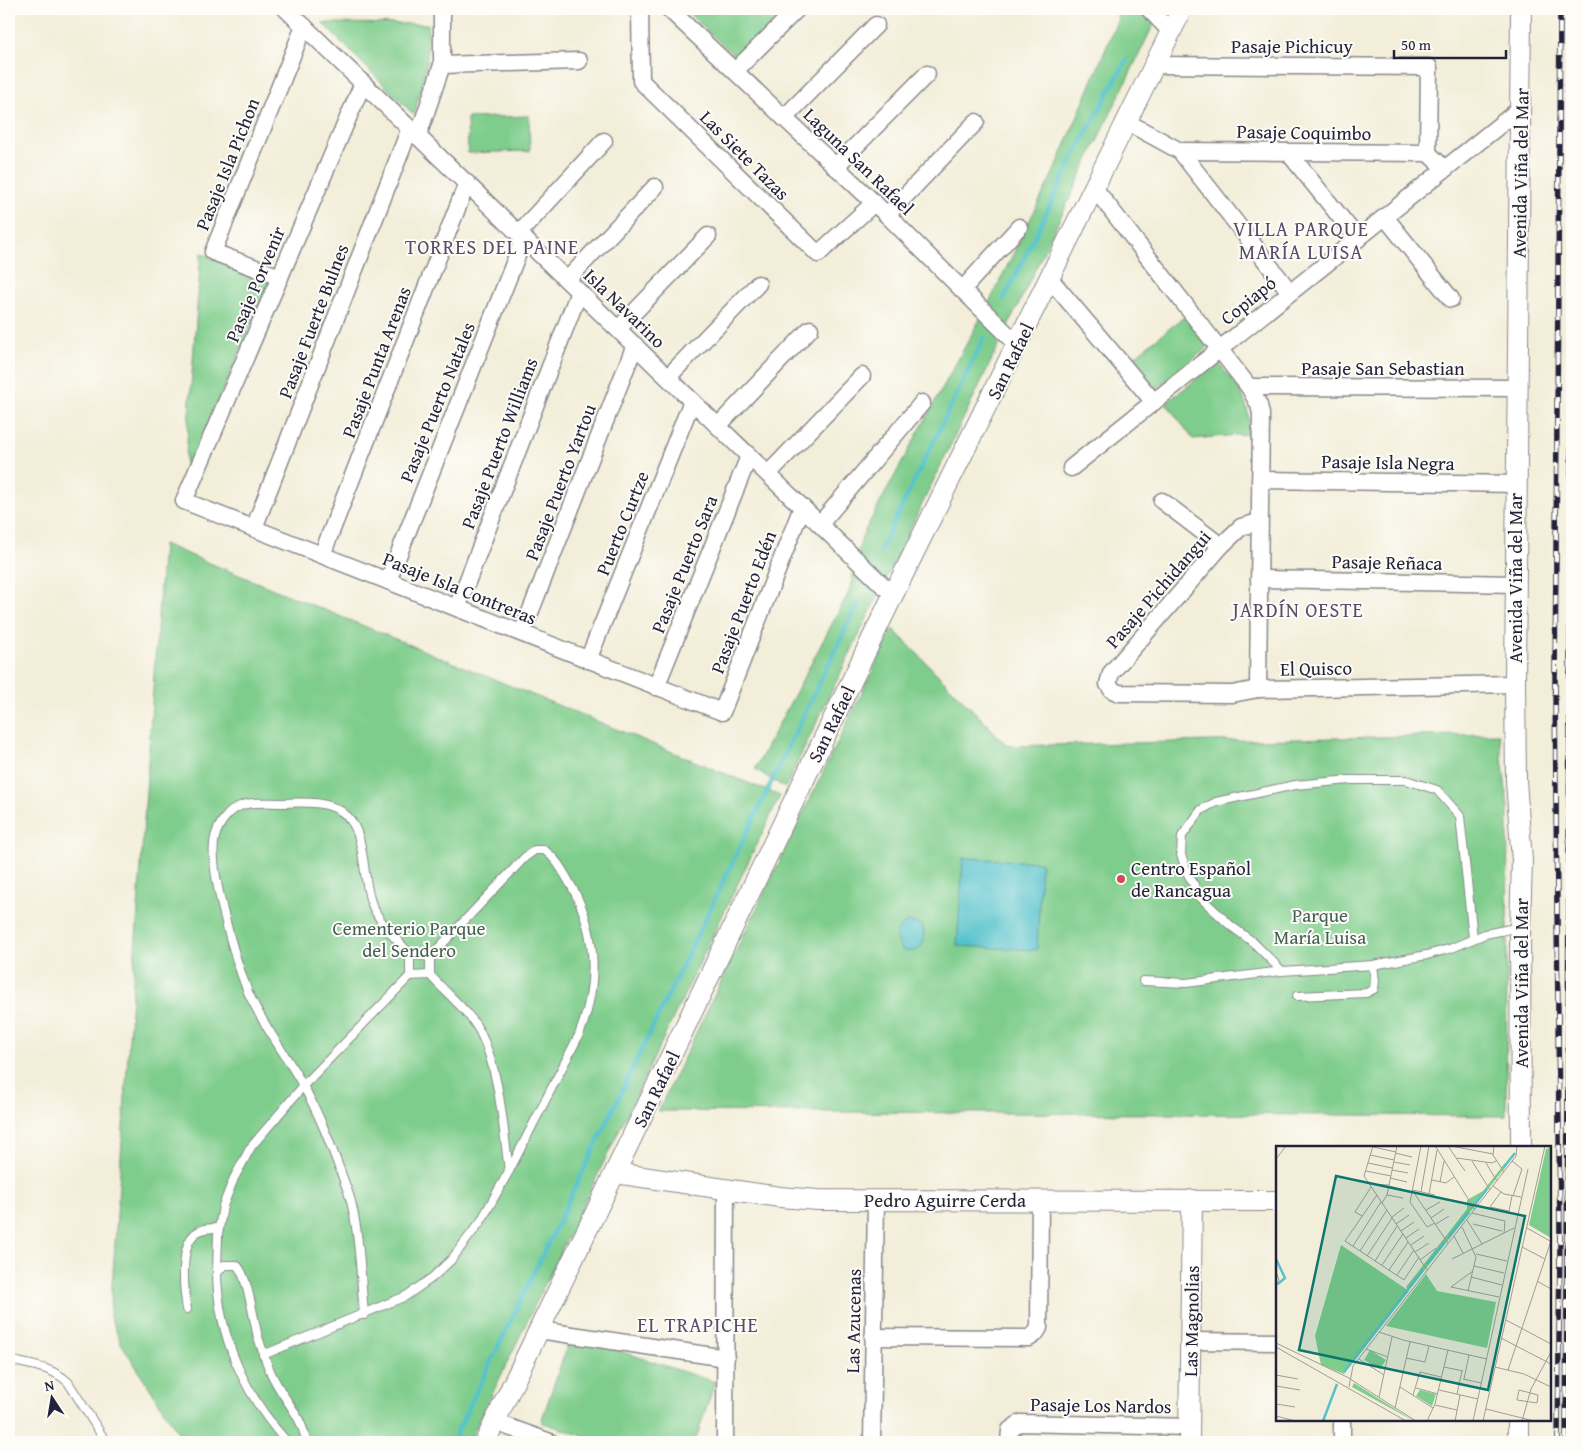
<svg xmlns="http://www.w3.org/2000/svg" width="1581" height="1451" font-family="'Gentium Book Plus',serif">
<style>
.green{fill:#7fcd8c;stroke:#507864}
.water{fill:#56c3cc;stroke:#3c7284}
.lines{fill:none;stroke-linecap:round;stroke-linejoin:round}
.stream{stroke:#56c3cc;stroke-width:4.5}
.service-casing{stroke:#8a888a;stroke-width:10}
.minor-casing{stroke:#8a888a;stroke-width:19}
.tertiary-casing{stroke:#8a888a;stroke-width:22}
.service{stroke:#fff;stroke-width:8}
.minor{stroke:#fff;stroke-width:16}
.tertiary{stroke:#fff;stroke-width:20}
.rail-casing{stroke:#22223b;stroke-width:5.5}
.rail{stroke:#fdfcf7;stroke-width:4;stroke-dasharray:11;stroke-linecap:butt}
.poi-dot{fill:#d1495b;stroke:#fdfcf7;stroke-width:2}
.labels{text-anchor:middle;stroke-width:4;stroke-linejoin:round;paint-order:stroke}
.street-label{font-size:19px;fill:#22223b;stroke:#fdfcf7}
.poi-label{font-size:19px;fill:#22223b;stroke:#fdfcf7;text-anchor:start}
.park-label{font-size:19px;fill:#435e57;stroke:#fdfcf7}
.neighbourhood-label{font-size:20px;letter-spacing:1px;fill:#584c6b;stroke:#fdfcf7}
.inset-river{fill:none;stroke:#56c3cc;stroke-width:2.5}
.inset-road{fill:none;stroke:#9f9c9a;stroke-width:1}
.view{fill:#0f766e;fill-opacity:0.15;stroke:#0f766e;stroke-width:2.5}
.inset-edge{fill:none;stroke:#22223b;stroke-width:2.5}
</style>
<rect width="100%" height="100%" fill="#fdfcf7"/>
<filter id="ink" filterUnits="userSpaceOnUse"><feTurbulence type="fractalNoise" baseFrequency=".02" numOctaves="2"/><feDisplacementMap in="SourceGraphic" scale="10" xChannelSelector="R" yChannelSelector="G"/><feConvolveMatrix kernelMatrix="1 2 1 2 8 2 1 2 1" color-interpolation-filters="sRGB"/></filter>
<filter id="wash" filterUnits="userSpaceOnUse"><feTurbulence type="fractalNoise" baseFrequency=".0096" numOctaves="4" result="noise"/><feDisplacementMap in="SourceGraphic" scale="20" xChannelSelector="R" yChannelSelector="G"/><feGaussianBlur stdDeviation="1.12" result="paint"/><feColorMatrix in="noise" values="0 0 0 0 0 0 0 0 0 0 0 0 0 0 0 0 0 1.4 0 .05"/><feComposite in="paint" operator="in"/></filter>
<g filter="url(#wash)">
<rect width="100%" height="100%" fill="#f3eed9"/>
<g class="green">
<polygon points="684,9 791,9 740,61"/>
<polygon points="1116,9 1161,9 785,788 755,769 849,592 862,536 992,297 1058,163 1109,41 1118,18"/>
<polygon points="322,23 428,24 427,63 414,115"/>
<polygon points="529,116 530,151 468,153 467,118"/>
<polygon points="201,253 270,281 184,481"/>
<polygon points="1184,317 1208,347 1155,389 1131,359"/>
<path d="M1218,362C1239,390 1250,397 1249,434L1193,439L1166,403Z"/>
<polygon points="163,544 780,796 469,1442 181,1442 179,1434 121,1343 110,1316"/>
<polygon points="893,629 1008,746 1499,734 1508,807 1506,1116 658,1111"/>
<polygon points="571,1335 715,1382 695,1442 601,1442 541,1422"/>
</g>
<g class="water">
<polygon points="963,858 1041,862 1037,950 957,946"/>
<path d="M911,922L922,925C928,942 921,956 902,950L896,937C897,928 901,924 911,922Z"/>
</g>
<g class="lines">
<g class="stream">
<polyline points="1004,299 1076,152 1127,59"/>
<polyline points="880,551 984,338"/>
<polyline points="452,1442 858,603"/>
</g>
</g>
</g>
<g filter="url(#ink)">
<g class="lines">
<g class="service-casing">
<g id="service">
<polyline points="1282,971 1253,942 1231,926 1201,898 1188,874 1181,855 1182,836 1201,810 1216,802 1295,785 1350,780 1406,780 1437,790 1460,816 1473,938"/>
<polyline points="410,976 430,975"/>
<polyline points="1143,981 1186,983 1282,971 1373,965 1427,955 1452,948 1485,934 1520,927"/>
<polyline points="1297,996 1366,993 1374,989 1375,981 1373,965"/>
<path d="M217,1273L218,1234L223,1206L234,1178L251,1147L304,1085L410,976V954L430,957V975C446,993 469,1011 480,1032C500,1071 503,1128 509,1171"/>
<path d="M187,1309C184,1291 179,1245 196,1233C202,1228 211,1228 218,1228"/>
<path d="M364,1315C361,1280 359,1220 347,1189C334,1154 321,1116 302,1084C285,1053 262,1024 248,992C236,962 207,867 215,837C218,825 228,811 240,806C252,801 268,803 280,803C302,802 331,800 347,816C366,834 362,877 371,902C379,923 395,938 410,954"/>
<path d="M263,1355L406,1296L433,1277L451,1260L481,1221L509,1171L579,1035C600,983 597,928 568,880C561,868 555,857 544,850H535L525,857L430,957"/>
<path d="M9,1360C30,1365 52,1367 68,1382L106,1442"/>
<path d="M287,1442C245,1395 218,1337 217,1273L224,1265H236C247,1271 254,1322 258,1337C263,1352 267,1367 275,1381C286,1402 303,1418 306,1442"/>
</g>
</g>
<g class="minor-casing">
<g id="minor">
<polyline points="286,9 893,595"/>
<polyline points="640,9 641,81 818,254 874,203"/>
<polyline points="669,9 887,215 1018,345"/>
<polyline points="1149,9 1171,32"/>
<polyline points="442,65 579,61"/>
<polyline points="1155,65 1429,67 1428,153 1445,169"/>
<polyline points="735,71 797,9"/>
<polyline points="363,83 184,501 722,712 802,507"/>
<polyline points="784,118 876,25"/>
<polyline points="1127,122 1180,151 1290,292"/>
<polyline points="418,136 442,65 442,9"/>
<polyline points="1180,151 1428,153"/>
<polyline points="1288,152 1358,239"/>
<polyline points="835,167 927,74"/>
<polyline points="1095,189 1249,387 1259,405 1261,414 1258,689"/>
<polyline points="887,215 976,122"/>
<polyline points="1385,217 1451,299"/>
<polyline points="519,233 604,141"/>
<polyline points="280,277 213,252 304,26"/>
<polyline points="1050,279 1154,402"/>
<polyline points="567,280 655,187"/>
<polyline points="962,290 1019,227"/>
<polyline points="618,329 708,236"/>
<polyline points="668,377 758,284"/>
<polyline points="1249,387 1517,388"/>
<polyline points="718,426 810,329"/>
<polyline points="1071,468 1521,108"/>
<polyline points="768,474 862,376"/>
<polyline points="1260,480 1516,484"/>
<polyline points="1162,501 1221,546"/>
<polyline points="1259,522 1241,527 1221,546 1111,673 1108,684 1112,690 1119,693 1232,694 1258,689 1515,684"/>
<polyline points="820,524 922,403"/>
<polyline points="254,528 410,128"/>
<polyline points="322,555 467,183"/>
<polyline points="1259,579 1515,584"/>
<polyline points="388,581 524,238"/>
<polyline points="457,608 579,292"/>
<polyline points="522,633 635,345"/>
<polyline points="588,660 692,401"/>
<polyline points="656,687 749,456"/>
<polyline points="539,1330 726,1358"/>
<polyline points="873,1337 1029,1338 1035,1334 1039,1328 1040,1200"/>
<polyline points="1190,1341 1277,1342"/>
<polyline points="495,1422 550,1442"/>
<polyline points="725,1442 726,1190"/>
<polyline points="872,1442 876,1201"/>
<polyline points="1009,1442 1010,1430 1020,1423 1189,1427"/>
<polyline points="1342,1442 1342,1420"/>
</g>
</g>
<g class="tertiary-casing">
<g id="tertiary">
<polyline points="1521,1147 1520,927 1522,861 1516,781 1515,684 1521,9"/>
<polyline points="615,1173 780,1197 818,1200 1277,1201"/>
<polyline points="485,1442 893,595 1182,9"/>
<polyline points="1189,1442 1192,1200"/>
<polyline points="1518,1442 1518,1420"/>
</g>
</g>
<use href="#service" class="service"/>
<use href="#minor" class="minor"/>
<use href="#tertiary" class="tertiary"/>
<g class="rail-casing">
<g id="rail">
<polyline points="1558,1442 1560,1242 1555,686 1560,9"/>
<polyline points="1566,1442 1572,324"/>
</g>
</g>
<use href="#rail" class="rail"/>
</g>
</g>
<circle class="poi-dot" cx="1121" cy="879" r="5"/>
<g class="labels">
<g class="street-label">
<text x="1292" y="53">Pasaje Pichicuy</text>
<text transform="translate(1304 132) rotate(1)" y="7">Pasaje Coquimbo</text>
<text transform="translate(745 155) rotate(45)" y="7">Las Siete Tazas</text>
<text transform="translate(859 161) rotate(44)" y="7">Laguna San Rafael</text>
<text transform="translate(227 164) rotate(-68)" y="7">Pasaje Isla Pichon</text>
<text transform="translate(1520 173) rotate(-89)" y="7">Avenida Viña del Mar</text>
<text transform="translate(255 284) rotate(-67)" y="7">Pasaje Porvenir</text>
<text transform="translate(1248 300) rotate(-39)" y="7">Copiapó</text>
<text transform="translate(625 308) rotate(44)" y="7">Isla Navarino</text>
<text transform="translate(313 321) rotate(-69)" y="7">Pasaje Fuerte Bulnes</text>
<text transform="translate(1010 361) rotate(-64)" y="7">San Rafael</text>
<text transform="translate(376 362) rotate(-69)" y="7">Pasaje Punta Arenas</text>
<text x="1383" y="375">Pasaje San Sebastian</text>
<text transform="translate(437 402) rotate(-68)" y="7">Pasaje Puerto Natales</text>
<text transform="translate(499 443) rotate(-69)" y="7">Pasaje Puerto Williams</text>
<text transform="translate(1388 462) rotate(1)" y="7">Pasaje Isla Negra</text>
<text transform="translate(560 482) rotate(-69)" y="7">Pasaje Puerto Yartou</text>
<text transform="translate(622 523) rotate(-68)" y="7">Puerto Curtze</text>
<text transform="translate(1387 562) rotate(1)" y="7">Pasaje Reñaca</text>
<text transform="translate(684 564) rotate(-68)" y="7">Pasaje Puerto Sara</text>
<text transform="translate(1515 578) rotate(-90)" y="7">Avenida Viña del Mar</text>
<text transform="translate(460 588) rotate(22)" y="7">Pasaje Isla Contreras</text>
<text transform="translate(1158 589) rotate(-49)" y="7">Pasaje Pichidangui</text>
<text transform="translate(743 602) rotate(-69)" y="7">Pasaje Puerto Edén</text>
<text transform="translate(1316 668) rotate(-1)" y="7">El Quisco</text>
<text transform="translate(831 724) rotate(-64)" y="7">San Rafael</text>
<text transform="translate(1521 983) rotate(-90)" y="7">Avenida Viña del Mar</text>
<text transform="translate(656 1089) rotate(-64)" y="7">San Rafael</text>
<text x="945" y="1207">Pedro Aguirre Cerda</text>
<text transform="translate(853 1321) rotate(-89)" y="7">Las Azucenas</text>
<text transform="translate(1191 1321) rotate(-89)" y="7">Las Magnolias</text>
<text transform="translate(1101 1405) rotate(1)" y="7">Pasaje Los Nardos</text>
</g>
<g class="poi-label">
<text x="1131" y="875">Centro Español<tspan x="1131" dy="22">de Rancagua</tspan></text>
</g>
<g class="park-label">
<text x="1320" y="922">Parque<tspan x="1320" dy="22">María Luisa</tspan></text>
<text x="409" y="935">Cementerio Parque<tspan x="409" dy="22">del Sendero</tspan></text>
</g>
<g class="neighbourhood-label">
<text x="1301" y="236">VILLA PARQUE<tspan x="1301" dy="23">MARÍA LUISA</tspan></text>
<text x="492" y="254">TORRES DEL PAINE</text>
<text x="1298" y="617">JARDÍN OESTE</text>
<text x="698" y="1332">EL TRAPICHE</text>
</g>
</g>
<g transform="translate(1276 1146)">
<rect width="275" height="275" fill="#f3eed9"/>
<path d="M275,1V92L253,79L270,3ZM229,17L231,19L133,144L130,141L191,63V54L207,45ZM65,99L133,145L68,228L45,219L39,190ZM150,128L161,145L220,156L211,202L110,180ZM94,204L110,214L104,223L88,214ZM78,237L138,275L76,241ZM144,244L160,248L156,260L140,250Z" fill="#7fcd8c"/>
<path class="inset-river" d="M227,22L239,7M199,58L211,43M172,92L193,66M0,113L9,132L2,138M151,118L169,96M68,226L147,124M47,275L61,238"/>
<path class="inset-road" d="M97,0L88,30L151,124M145,0L134,56L151,81L159,77M155,0L160,1L199,64M172,0L189,25M175,0L217,8M218,0L217,9L228,26M97,1L120,6M119,7L136,11M94,9L118,14M181,12L216,17L220,15M0,13L10,0M196,15L214,44M236,15L246,23L237,50M118,16L134,19M92,17L116,22M210,17L221,35M116,24L132,27M90,25L115,30M114,32L131,36M156,34L170,37L178,31M164,36L168,15M93,38L113,39M113,40L129,44M217,40L228,48L245,51M136,44L172,97M137,44L159,49M145,46L153,0M225,46L214,61L233,65L236,50M153,48L161,4M101,49L69,95L128,134L143,111M111,49L127,52M106,57L111,49L121,0M150,64L164,56M196,67L229,75L228,87M86,70L79,66L95,41M116,71L128,62M155,72L168,63M191,74L206,98M120,78L133,69M160,78L173,70M197,78L226,85M186,81L200,111L192,145M251,82L274,95M125,85L138,76M178,90L187,107M130,92L143,83M135,99L148,90M77,100L105,56M246,101L269,113M84,105L111,64M139,106L153,97M200,108L231,115M91,110L116,72M176,113L238,82M144,114L160,102M99,115L121,80M106,119L127,88M198,120L228,127M113,124L132,96M0,125L3,134L0,141M197,125L175,141L223,151M121,129L138,104M195,131L226,139M261,135L275,143M230,174L275,198M103,186L127,194L211,213M225,192L275,218M0,197L71,231L140,275M0,201L130,275M90,203L112,211M130,212L149,216L153,200M83,213L108,229M168,221L187,225M219,221L248,228L275,241M232,224L275,95M0,229L22,233M187,233L205,237M188,233L193,209M0,240L24,244M73,241L77,220L240,10L241,0M124,241L157,262M140,242L162,248M163,244L202,253M243,244L262,249L261,257L241,254ZM181,248L186,225M137,249L144,226L165,231M103,251L116,191M0,258L19,261M159,259L181,264M119,262L134,196M210,263L258,275M0,270L19,275M151,275L159,258L172,204M179,275L184,249M197,275L252,23M207,275L269,0M246,275L255,243L275,206"/>
<path class="view" d="M60,30L249,70L212,244L23,204Z"/>
<rect width="275" height="275" class="inset-edge"/>
</g>
<rect width="1581" height="1451" fill="none" stroke="#fdfcf7" stroke-width="30"/>
<g transform="translate(52 1398) rotate(348)" stroke="#fdfcf7" stroke-width="4" paint-order="stroke">
<path d="M0-4L9 19L0 12L-9 19Z" fill="#22223b"/>
<text y="-8" font-size="14" font-weight="bold" text-anchor="middle" fill="#22223b">N</text>
</g>
<path d="M1394 50v8h112v-8" fill="none" stroke="#22223b" stroke-width="2.5"/>
<text x="1401" y="50" font-size="15" fill="#22223b" stroke="#fdfcf7" stroke-width="4" paint-order="stroke">50 m</text>
</svg>
